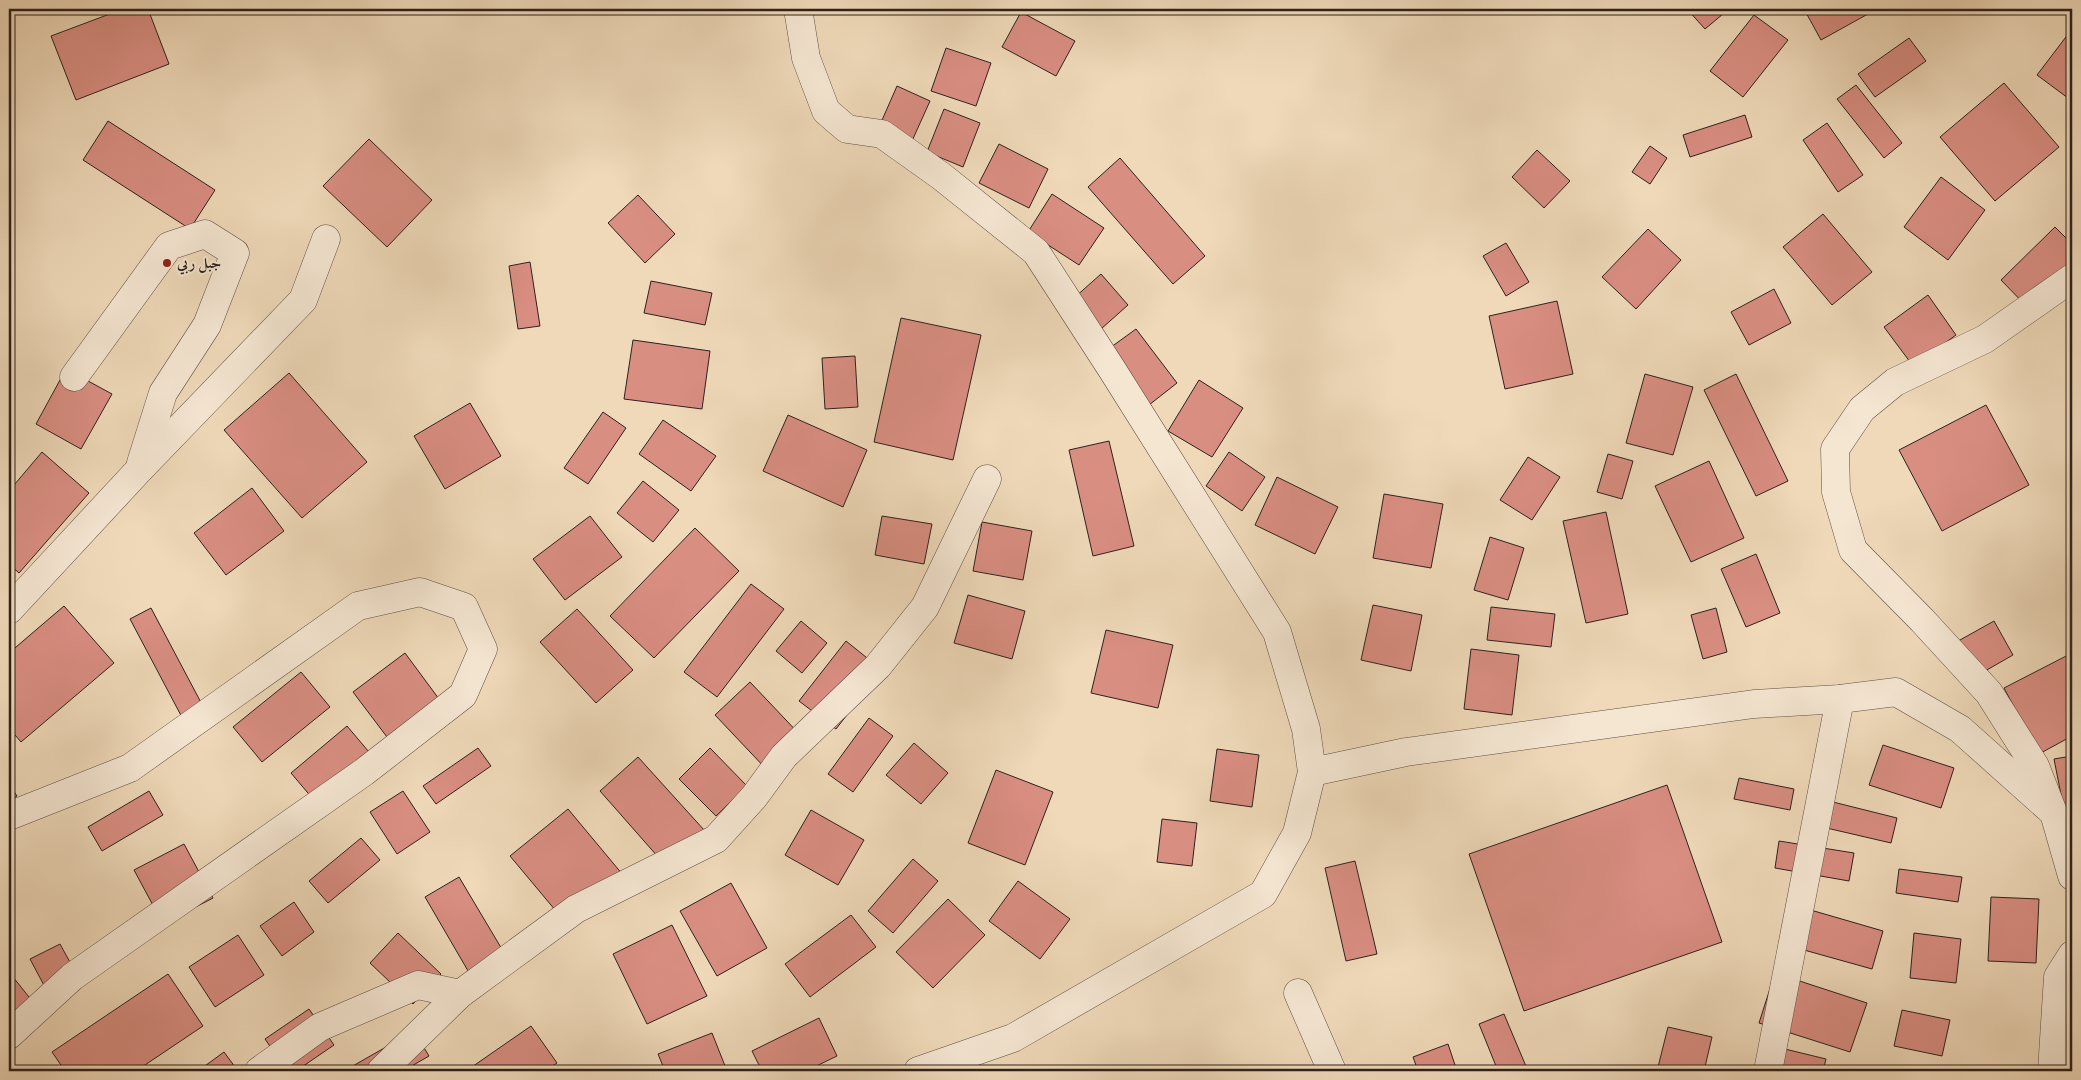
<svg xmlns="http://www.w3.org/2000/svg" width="2081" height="1080" font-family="Vollkorn,Amiri,serif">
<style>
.building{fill:#d98e82;stroke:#2f211c}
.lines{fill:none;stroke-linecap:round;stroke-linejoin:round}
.minor-casing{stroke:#5f4f43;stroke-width:29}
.minor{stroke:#f5e6d2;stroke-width:28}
.poi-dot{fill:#8f2418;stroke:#f5e6d2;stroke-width:2}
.labels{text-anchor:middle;stroke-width:4;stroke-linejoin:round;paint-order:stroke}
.poi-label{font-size:15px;font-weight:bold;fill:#2f211c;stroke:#f5e6d2;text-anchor:start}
</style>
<rect width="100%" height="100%" fill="#efd9b9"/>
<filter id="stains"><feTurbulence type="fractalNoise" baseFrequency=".004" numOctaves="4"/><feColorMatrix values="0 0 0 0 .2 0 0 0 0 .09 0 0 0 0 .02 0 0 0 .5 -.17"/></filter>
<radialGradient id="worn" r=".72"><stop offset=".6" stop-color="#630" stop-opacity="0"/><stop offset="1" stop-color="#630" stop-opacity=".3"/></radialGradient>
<g class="building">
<polygon points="123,9 148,9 169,64 76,100 51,36"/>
<polygon points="1687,9 1729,9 1705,29"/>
<polygon points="1804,9 1877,9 1821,40"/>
<polygon points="1021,12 1075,41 1056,76 1002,47"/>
<polygon points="1754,15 1788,40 1743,97 1710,71"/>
<polygon points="2072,29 2072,101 2037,75"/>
<polygon points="1909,38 1926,61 1875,97 1858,74"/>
<polygon points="946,48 991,63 976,106 931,91"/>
<polygon points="2004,83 2059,147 1995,201 1940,137"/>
<polygon points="1856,85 1902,143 1884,158 1837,99"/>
<polygon points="897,86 930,101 912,141 879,127"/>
<polygon points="944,109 980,123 963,167 927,152"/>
<polygon points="1745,115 1752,137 1690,157 1683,135"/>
<polygon points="108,121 215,190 190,229 83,160"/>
<polygon points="1827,123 1863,175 1838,192 1803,140"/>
<polygon points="369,139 432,200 387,247 323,186"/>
<polygon points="999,144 1048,169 1029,208 979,183"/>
<polygon points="1650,146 1667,158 1650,184 1632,172"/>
<polygon points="1537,150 1570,181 1544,208 1512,177"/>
<polygon points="1120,158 1205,256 1173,284 1088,187"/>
<polygon points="1941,177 1985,210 1948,260 1904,227"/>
<polygon points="1052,194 1104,228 1079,265 1028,232"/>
<polygon points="638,195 675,234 645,263 608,223"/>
<polygon points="1823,214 1872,272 1832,305 1783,247"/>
<polygon points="2055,227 2072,244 2072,273 2032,312 2001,280"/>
<polygon points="1648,229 1681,260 1636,309 1602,277"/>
<polygon points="1506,243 1529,282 1506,296 1483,256"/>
<polygon points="530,262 540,326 518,329 509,266"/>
<polygon points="1101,274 1128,305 1101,329 1074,298"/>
<polygon points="651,281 712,293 705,325 644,313"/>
<polygon points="1774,289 1791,323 1749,345 1731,312"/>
<polygon points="1928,295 1956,335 1913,366 1884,327"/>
<polygon points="1557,301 1573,374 1505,389 1489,316"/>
<polygon points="901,318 981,335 953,460 874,442"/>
<polygon points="1136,329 1177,383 1149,405 1107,350"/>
<polygon points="633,340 710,351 702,409 624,399"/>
<polygon points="855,356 858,407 825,409 822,358"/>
<polygon points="66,369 112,394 81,449 36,424"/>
<polygon points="289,373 367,462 302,518 224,430"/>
<polygon points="1645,374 1693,387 1673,455 1626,443"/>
<polygon points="1736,374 1788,481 1756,496 1704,390"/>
<polygon points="1199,380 1243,408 1212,457 1168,431"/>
<polygon points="470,403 501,456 445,489 414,436"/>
<polygon points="1986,405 2029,485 1942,531 1899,450"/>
<polygon points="603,412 626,428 588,484 564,468"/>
<polygon points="788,415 867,450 843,507 763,471"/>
<polygon points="663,420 716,456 691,491 639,454"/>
<polygon points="1109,441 1134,546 1093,556 1069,450"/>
<polygon points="42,452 89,493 19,573 9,564 9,491"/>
<polygon points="1229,452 1265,477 1242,511 1206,486"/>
<polygon points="1608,454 1633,461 1622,499 1597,492"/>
<polygon points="1528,457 1560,477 1532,520 1500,500"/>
<polygon points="1709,461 1744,538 1691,562 1655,486"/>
<polygon points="1277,477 1338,507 1315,554 1255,525"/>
<polygon points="643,481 679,510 653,542 617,513"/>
<polygon points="252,488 284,531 226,575 194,533"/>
<polygon points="1384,494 1443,504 1431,568 1373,558"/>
<polygon points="1606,512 1628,614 1586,623 1563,521"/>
<polygon points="590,516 622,557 565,600 533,559"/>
<polygon points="882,516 932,524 924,564 875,555"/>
<polygon points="982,522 1032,531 1023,580 973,571"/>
<polygon points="695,528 739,571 654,658 610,616"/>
<polygon points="1490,537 1524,548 1508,600 1474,590"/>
<polygon points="1756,554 1780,613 1746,627 1721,569"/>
<polygon points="751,584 784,609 717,697 684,672"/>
<polygon points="968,595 1025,611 1012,659 954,643"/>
<polygon points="1373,605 1422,615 1411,671 1361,660"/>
<polygon points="64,606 114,663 21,742 9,728 9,653"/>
<polygon points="1491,607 1555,614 1551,647 1487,640"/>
<polygon points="151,608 206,712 185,723 130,619"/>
<polygon points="1716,608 1727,652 1703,659 1691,615"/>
<polygon points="577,609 633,670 596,703 540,642"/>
<polygon points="801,621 827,643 802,673 776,651"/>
<polygon points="1994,621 2013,655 1971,679 1951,645"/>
<polygon points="1106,630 1173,645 1158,708 1091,693"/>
<polygon points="846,641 882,670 836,729 799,701"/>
<polygon points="1471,649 1519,655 1512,715 1464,709"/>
<polygon points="405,653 439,699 387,737 353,692"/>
<polygon points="2072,653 2072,736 2039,754 2004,688"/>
<polygon points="301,672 330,707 262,762 233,727"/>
<polygon points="750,682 803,738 768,771 715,715"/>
<polygon points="869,718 893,736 853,792 828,774"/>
<polygon points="347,726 369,752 313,799 291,773"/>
<polygon points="914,743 948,773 921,804 886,775"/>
<polygon points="1883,745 1954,768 1941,808 1869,785"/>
<polygon points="478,748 491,766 436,804 423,786"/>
<polygon points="710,748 747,786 716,816 679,779"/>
<polygon points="1217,749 1259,755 1252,807 1210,801"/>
<polygon points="2072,756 2072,819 2066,820 2054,759"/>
<polygon points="638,757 705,831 666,866 600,791"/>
<polygon points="996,770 1053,792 1025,865 968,843"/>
<polygon points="1739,778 1794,789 1790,810 1734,799"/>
<polygon points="9,784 17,796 9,801"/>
<polygon points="1667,785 1722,942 1524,1011 1469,854"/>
<polygon points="149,791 163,815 102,851 88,827"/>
<polygon points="403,791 430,832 397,854 370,812"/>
<polygon points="1825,800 1897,818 1891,843 1818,826"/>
<polygon points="568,809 623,875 566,923 510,856"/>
<polygon points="811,810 864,840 838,885 785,855"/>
<polygon points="1162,819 1197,823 1192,866 1157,862"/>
<polygon points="361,838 380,860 328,903 309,881"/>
<polygon points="1779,841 1854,853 1849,881 1775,868"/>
<polygon points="184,844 213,898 163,924 134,870"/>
<polygon points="913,859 938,881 893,933 868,911"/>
<polygon points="1355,861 1377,954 1346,961 1325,868"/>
<polygon points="1899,869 1962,877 1958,902 1896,893"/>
<polygon points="459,877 506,956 471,976 425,897"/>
<polygon points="1018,881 1070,919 1040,959 989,921"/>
<polygon points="731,883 767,948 717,976 680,911"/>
<polygon points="1991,897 2039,899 2036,963 1988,961"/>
<polygon points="948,899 985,935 933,988 896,952"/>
<polygon points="294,902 314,932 282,956 260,926"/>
<polygon points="1790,904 1883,931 1872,969 1779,943"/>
<polygon points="851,915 876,947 810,997 785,964"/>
<polygon points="672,925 707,996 647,1024 613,954"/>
<polygon points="398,933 441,974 413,1004 370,963"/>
<polygon points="1914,933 1961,939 1956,983 1910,978"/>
<polygon points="238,935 264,975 215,1007 189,967"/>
<polygon points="60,944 77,975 47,991 30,959"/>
<polygon points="9,972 37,1007 9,1030"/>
<polygon points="1775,973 1867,1003 1850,1052 1759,1023"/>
<polygon points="168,974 203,1026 136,1071 65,1071 52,1052"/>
<polygon points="309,1009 334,1045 296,1071 287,1071 265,1039"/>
<polygon points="1902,1010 1950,1020 1942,1056 1894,1046"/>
<polygon points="1504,1014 1528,1071 1498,1071 1479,1024"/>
<polygon points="819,1018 837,1056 806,1071 762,1071 752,1051"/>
<polygon points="531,1026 557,1063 545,1071 466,1071"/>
<polygon points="1668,1027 1712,1037 1704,1071 1657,1071"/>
<polygon points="414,1031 429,1056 403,1071 344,1071"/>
<polygon points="712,1033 727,1071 665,1071 658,1054"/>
<polygon points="1448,1044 1457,1071 1418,1071 1413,1057"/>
<polygon points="2072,1046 2072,1071 2046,1071 2045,1047"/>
<polygon points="1785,1049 1826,1059 1823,1071 1779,1071"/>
<polygon points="224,1052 238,1071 198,1071"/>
</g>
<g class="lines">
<g class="minor-casing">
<g id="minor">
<polyline points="798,9 806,58 826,111 847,129 882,134 941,176 1036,252 1113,371 1277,632 1306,729 1312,772 1297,833 1263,894 1013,1038 918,1071"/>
<polyline points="74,377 169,246 205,234 235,253 207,325 163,393 141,463"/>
<polyline points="9,610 139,470 303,300 326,239"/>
<polyline points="1312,772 1406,752 1754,704 1840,699 1896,692 1960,729 2054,813 2072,876"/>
<polyline points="2051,807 2035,766 1989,693 1922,620 1853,550 1836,492 1835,449 1862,409 1895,382 1985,339 2072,278"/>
<polyline points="9,816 130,768 358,606 420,592 464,607 483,649 463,695 364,772 72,977 9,1035"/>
<polyline points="1298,993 1332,1071"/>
<polyline points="259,1071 320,1027 418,985 460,994"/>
<polyline points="381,1071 460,994 576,909 716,839 754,797 784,756 878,666 925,607 987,479"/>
<polyline points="1768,1071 1840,699"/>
<polyline points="2052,1071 2058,977 2072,955"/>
</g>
</g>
<use href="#minor" class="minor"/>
</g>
<circle class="poi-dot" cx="167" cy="263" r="5"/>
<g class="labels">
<g class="poi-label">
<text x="177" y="268">جبل ربي</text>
</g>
</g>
<rect width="2081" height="1080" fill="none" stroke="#efd9b9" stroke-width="30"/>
<rect x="10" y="10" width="2061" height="1060" fill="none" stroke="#2f211c" stroke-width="2.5"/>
<rect x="15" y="15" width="2051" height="1050" fill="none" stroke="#2f211c"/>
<rect width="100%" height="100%" filter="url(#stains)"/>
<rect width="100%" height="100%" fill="url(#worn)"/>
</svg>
